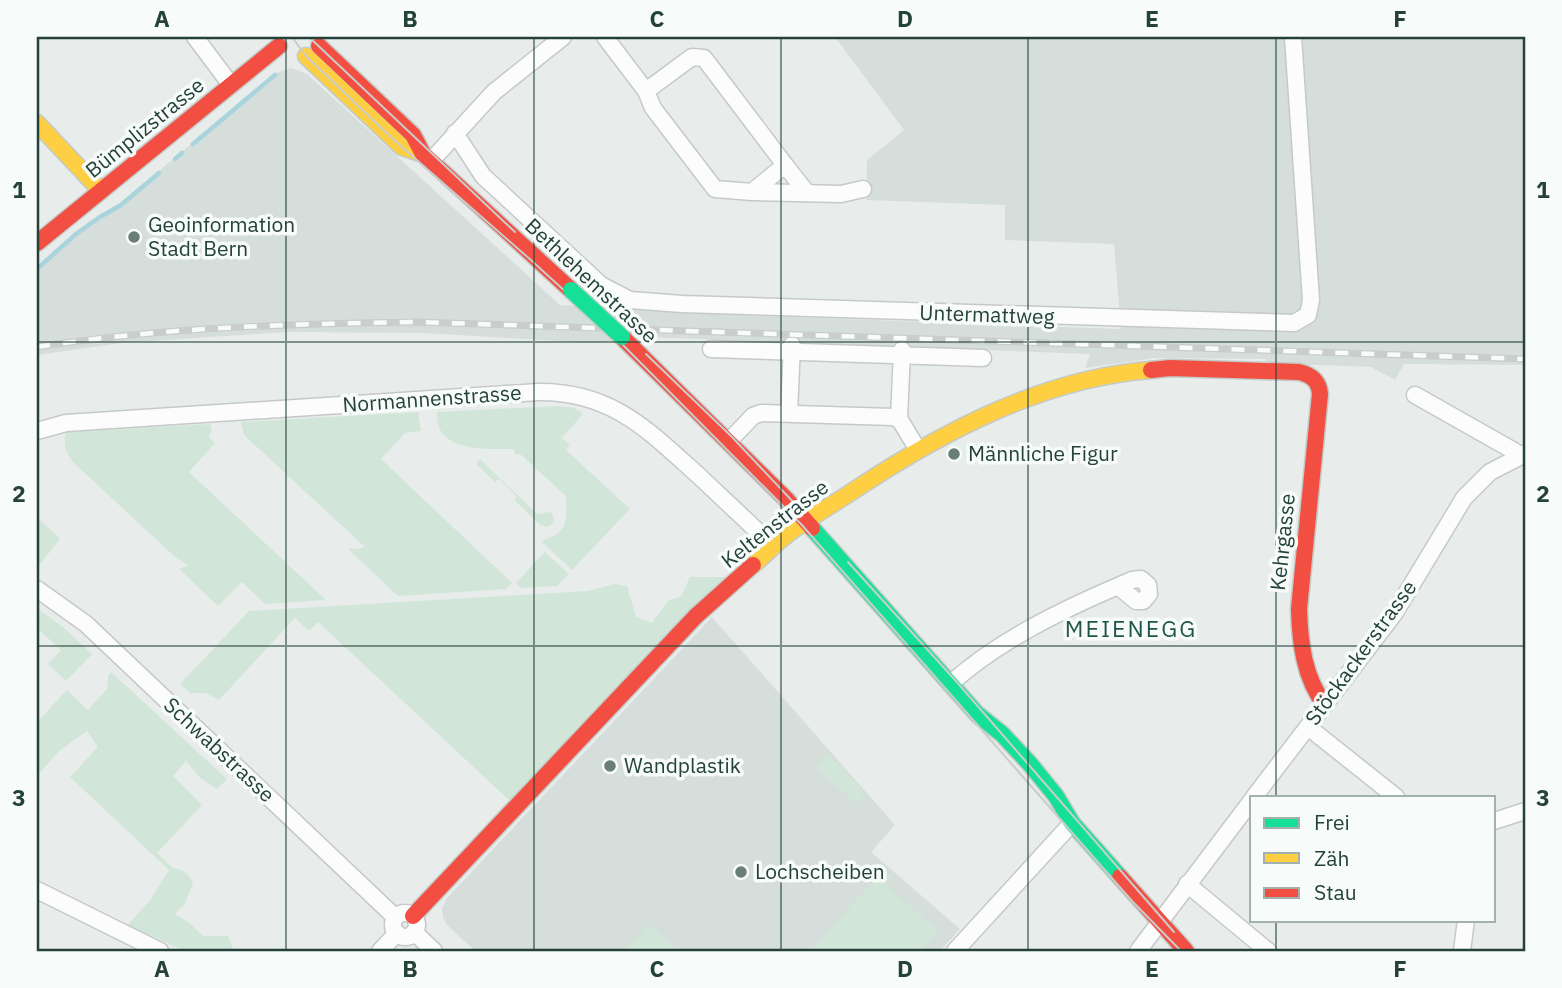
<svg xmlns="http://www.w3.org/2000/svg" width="1562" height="988" font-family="'IBM Plex Sans',sans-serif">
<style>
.built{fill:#d6dedb}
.green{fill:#d1e6d8}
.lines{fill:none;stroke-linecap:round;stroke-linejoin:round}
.stream{stroke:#a9d4db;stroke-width:4.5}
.street-casing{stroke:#c5cac8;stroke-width:19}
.fast-casing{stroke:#c3cbc8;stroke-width:19}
.slow-casing{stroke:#c3cbc8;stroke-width:19}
.jam-casing{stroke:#c3cbc8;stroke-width:19}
.street{stroke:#fcfcfc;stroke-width:16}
.fast{stroke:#16e098;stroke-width:16}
.slow{stroke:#ffcf43;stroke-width:16}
.jam{stroke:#f24e42;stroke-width:16}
.tram{stroke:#c9cdcc;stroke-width:2}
.rail-casing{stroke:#c9cdcc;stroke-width:7}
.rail{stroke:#f7fbf9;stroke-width:4.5;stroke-dasharray:13;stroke-linecap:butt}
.fast-bridge-casing{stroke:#c3cbc8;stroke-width:19;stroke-linecap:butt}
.fast-bridge{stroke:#16e098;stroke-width:16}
.grid{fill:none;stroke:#24423a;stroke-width:2;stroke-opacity:0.55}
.poi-dot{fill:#697e78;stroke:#f7fbf9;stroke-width:2.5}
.labels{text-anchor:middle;stroke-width:7;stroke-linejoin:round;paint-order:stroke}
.street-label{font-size:21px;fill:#24423a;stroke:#f7fbf9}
.poi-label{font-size:21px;fill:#24423a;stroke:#f7fbf9;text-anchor:start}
.neighbourhood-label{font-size:23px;letter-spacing:2px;fill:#1f5548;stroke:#f7fbf9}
.neatline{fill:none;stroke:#24423a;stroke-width:2.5}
.grid-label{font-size:23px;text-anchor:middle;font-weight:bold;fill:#24423a}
</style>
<rect width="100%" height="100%" fill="#e8edeb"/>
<g class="built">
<polygon points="835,37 1525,37 1525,365 1404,364 1395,380 1371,367 1266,363 1265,359 1155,358 1085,368 1090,354 643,337 591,343 424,333 288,332 121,343 37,355 37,267 87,223 120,204 274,74 291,68 307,74 560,305 759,316 1121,329 1114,244 1005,240 1005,205 866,200 867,160 904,130"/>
<polygon points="712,617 895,825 871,852 960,929 940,951 475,951 447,925 443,918 442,908 447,898"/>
</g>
<g class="green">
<path d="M557,406L575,408L583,414L562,438L570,445L566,450L630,509L572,570L542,542C547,537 551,538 557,534C569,526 566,508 566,496L520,454H515L514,449C487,449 434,453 437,412Z"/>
<polygon points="418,412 421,431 405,433 381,459 512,583 506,589 398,596 347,548 358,549 365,547 244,435 241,422"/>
<path d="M210,424L212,429L209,437L215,443L189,472L326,600L265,604L242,582L218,606L179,569L188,565L174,556L75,464C67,455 62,445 66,432Z"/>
<polygon points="480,459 537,514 551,512 554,519 552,524 547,527 540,525 514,500 517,497 499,479 495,482 476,464"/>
<polygon points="37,517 60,539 37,568"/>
<polygon points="545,552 569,574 557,586 522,588 516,583"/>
<polygon points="690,577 728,577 510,801 318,622 309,631 295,618 219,700 206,693 190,693 180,684 249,611 587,591 615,584 627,586 636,617 652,623 668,601 681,596"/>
<polygon points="37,608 65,629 92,654 66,681 48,664 61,650 37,628"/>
<path d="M111,672L227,779L217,789L200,778L186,761L173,776L202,805L157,853L173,868C183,869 189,874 193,883L185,903L175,914L188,922L203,936H228L234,951H185L128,925L151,899L169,870L70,777L98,747L87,731L59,751L37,776V722L67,690L88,710L107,689L108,676Z"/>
<polygon points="828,753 865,794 856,804 816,767"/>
<polygon points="877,877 938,931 920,951 810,951"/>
<polygon points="649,924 678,951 623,951"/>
</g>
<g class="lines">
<g class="stream">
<polyline points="193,144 275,75"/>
<polyline points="175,159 182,153"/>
<polyline points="37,269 76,234 100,217 121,205 159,173"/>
</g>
<g class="street-casing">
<g id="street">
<polyline points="195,37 231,85"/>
<polyline points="605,37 646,91 653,108 715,189 752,192 785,165 704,58 692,57 646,91"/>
<polyline points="455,133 483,176 601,285 630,300 682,304 1294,323 1308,315 1311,300 1293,37"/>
<polyline points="431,161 494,92 563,37"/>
<polyline points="785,165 807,193"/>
<polyline points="752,192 841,194 863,189"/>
<polyline points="711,349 983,358"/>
<polyline points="1415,395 1521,455"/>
<polyline points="789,413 792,345"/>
<polyline points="899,419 902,350"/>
<path d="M37,431L66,423L538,392C611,391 648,430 699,476C724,500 749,522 773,547"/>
<polyline points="729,441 753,416 761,413 893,417 900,420 918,450"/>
<polyline points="37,589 86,624 395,917"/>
<path d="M950,684C998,641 1060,611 1118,586L1136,601H1143L1149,594L1148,585L1141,579L1132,580L1118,586"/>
<polyline points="1308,727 1396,797"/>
<polyline points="1254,797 1394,614 1464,498 1490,472 1525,454"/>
<polyline points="1494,821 1525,811"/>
<polyline points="1187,884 1268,951"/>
<polyline points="37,890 160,951"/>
<circle cx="405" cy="925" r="12"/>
<polyline points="414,932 434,951"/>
<polyline points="380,951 397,933"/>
<polyline points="955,951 1072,823"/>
<polyline points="1138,951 1252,800"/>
<polyline points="1462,951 1466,920"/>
</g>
</g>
<g class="fast-casing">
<polyline id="fast" points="812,528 977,714 1002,734 1030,764 1056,796 1072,823 1120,877"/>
</g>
<g class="slow-casing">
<g id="slow">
<polyline points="306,56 402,147 423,154"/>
<polyline points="37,123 101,191"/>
<path d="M753,565C765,555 776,543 789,533C810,517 834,504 856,489C944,431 1044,378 1151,370"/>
</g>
</g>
<g class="jam-casing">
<g id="jam">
<polyline points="319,46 413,135 423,154 571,290"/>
<polyline points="37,243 279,46"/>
<polyline points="622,337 787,500 812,528"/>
<path d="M1151,370L1170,368L1299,372C1312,375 1319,381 1320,394L1299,609C1300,643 1304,678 1325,705"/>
<polyline points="1120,877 1186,951"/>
<polyline points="413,916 696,616 753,565"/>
</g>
</g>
<use href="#street" class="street"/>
<use href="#fast" class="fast"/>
<use href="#slow" class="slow"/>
<use href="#jam" class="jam"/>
<g class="tram">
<polyline points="292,37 306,56 394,140 532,261 615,337 801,524 1132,901 1181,951"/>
<polyline points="309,37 515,232"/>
<polyline points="646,354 732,437 796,505"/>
<polyline points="848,562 955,680 1174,932"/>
</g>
<g class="rail-casing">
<path id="rail" d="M37,347C165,327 288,324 417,322L1525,359"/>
</g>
<use href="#rail" class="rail"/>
<g class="fast-bridge-casing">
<polyline id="fast-bridge" points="571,290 622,337"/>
</g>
<use href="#fast-bridge" class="fast-bridge"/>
</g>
<path class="grid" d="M286,37V951M534,37V951M781,37V951M1028,37V951M1276,37V797M37,342H1525M37,646H1525M1276,920V951"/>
<g class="poi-dot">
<circle cx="134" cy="237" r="7"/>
<circle cx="954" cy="454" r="7"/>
<circle cx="610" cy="766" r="7"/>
<circle cx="741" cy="872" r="7"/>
</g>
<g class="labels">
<g class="street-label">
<text transform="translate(145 128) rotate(-39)" y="7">Bümplizstrasse</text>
<text transform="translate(591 281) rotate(43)" y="7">Bethlehemstrasse</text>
<text transform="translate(987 315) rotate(2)" y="7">Untermattweg</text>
<text transform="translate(432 399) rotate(-4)" y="7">Normannenstrasse</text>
<text transform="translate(775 524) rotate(-38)" y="7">Keltenstrasse</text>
<text transform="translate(1283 542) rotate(-84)" y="7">Kehrgasse</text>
<text transform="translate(1361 653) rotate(-54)" y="7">Stöckackerstrasse</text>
<text transform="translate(219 750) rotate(43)" y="7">Schwabstrasse</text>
</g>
<g class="poi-label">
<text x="148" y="232">Geoinformation<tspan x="148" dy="24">Stadt Bern</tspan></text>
<text x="968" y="461">Männliche Figur</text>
<text x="624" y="773">Wandplastik</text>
<text x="755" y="879">Lochscheiben</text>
</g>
<g class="neighbourhood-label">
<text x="1131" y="637">MEIENEGG</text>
</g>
</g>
<rect width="1562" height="988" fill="none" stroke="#f7fbf9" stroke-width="77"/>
<rect x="1250" y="796" width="245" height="126" fill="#f7fbf9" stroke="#a3b1ad" stroke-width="2"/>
<rect x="1264" y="818" width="35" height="10" fill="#16e098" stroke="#a3b1ad" stroke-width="2"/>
<text x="1314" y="830" font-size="21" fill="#24423a">Frei</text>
<rect x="1264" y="853" width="35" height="10" fill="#ffcf43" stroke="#a3b1ad" stroke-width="2"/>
<text x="1314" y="866" font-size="21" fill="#24423a">Zäh</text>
<rect x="1264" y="888" width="35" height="10" fill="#f24e42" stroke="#a3b1ad" stroke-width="2"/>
<text x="1314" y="900" font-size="21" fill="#24423a">Stau</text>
<rect x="38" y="38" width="1486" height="912" class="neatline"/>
<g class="grid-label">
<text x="162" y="27">A</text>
<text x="410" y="27">B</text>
<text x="657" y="27">C</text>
<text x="905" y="27">D</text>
<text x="1152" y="27">E</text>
<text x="1400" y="27">F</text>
<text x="19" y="198">1</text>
<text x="1543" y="198">1</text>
<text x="19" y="502">2</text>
<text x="1543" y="502">2</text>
<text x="19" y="806">3</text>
<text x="1543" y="806">3</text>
<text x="162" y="977">A</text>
<text x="410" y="977">B</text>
<text x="657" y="977">C</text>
<text x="905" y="977">D</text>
<text x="1152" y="977">E</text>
<text x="1400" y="977">F</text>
</g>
</svg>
